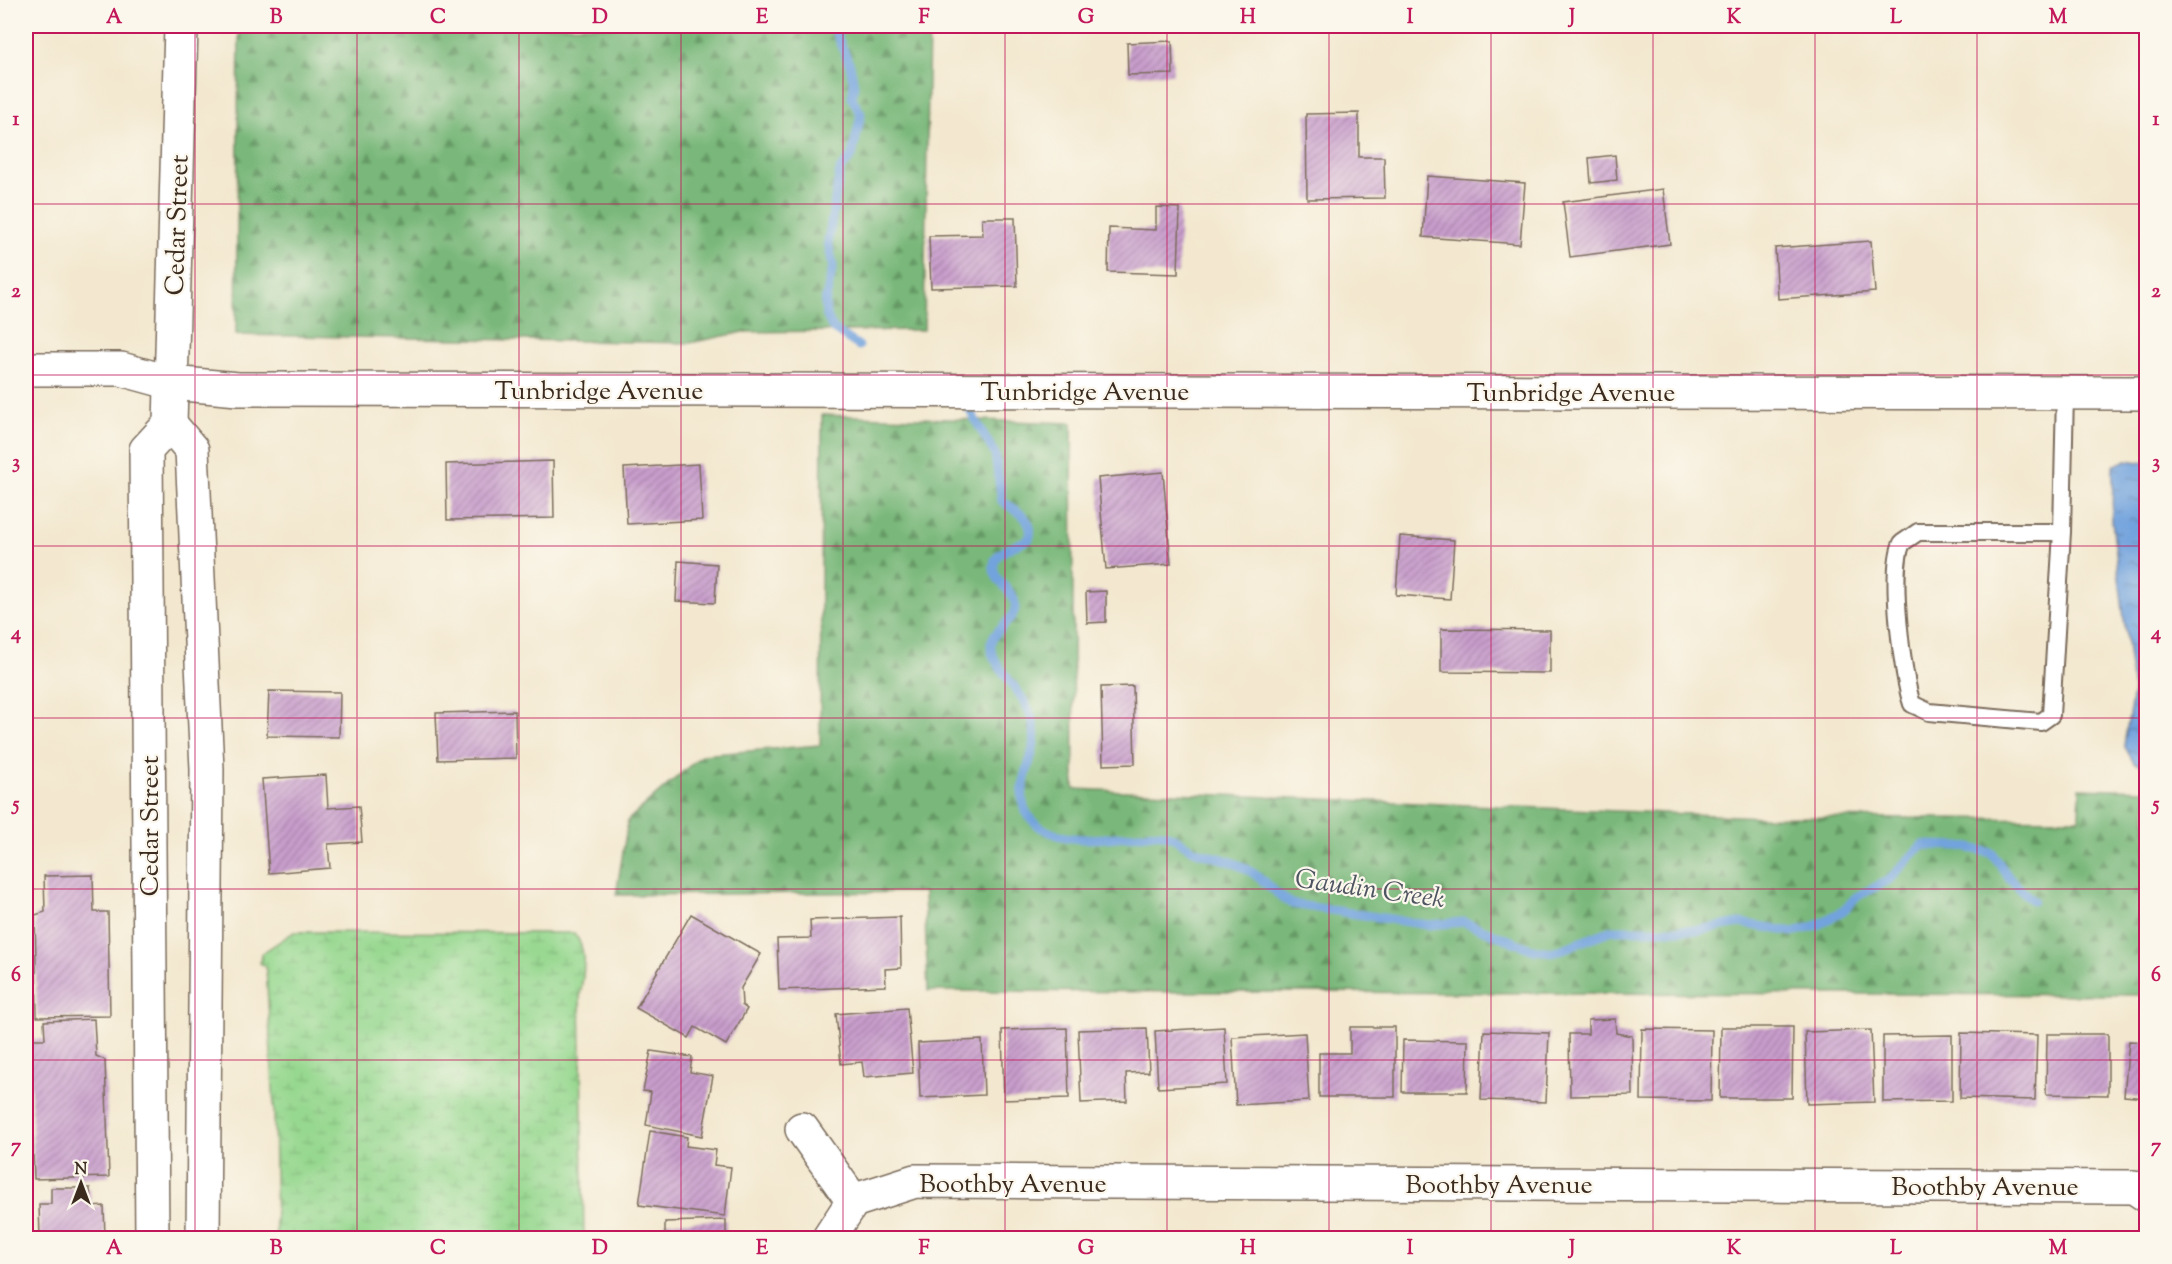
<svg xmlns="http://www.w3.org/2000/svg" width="2172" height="1264" font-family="'Sorts Mill Goudy',serif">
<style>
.forest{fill:url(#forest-firs);stroke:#5a714c;stroke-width:1.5}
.wetland{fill:url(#wetland-marsh);stroke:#698157;stroke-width:1.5}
.water{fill:url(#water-ripples);stroke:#56667e;stroke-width:1.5}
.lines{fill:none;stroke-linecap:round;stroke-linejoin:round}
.stream{stroke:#72a3dd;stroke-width:9}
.building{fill:url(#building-hatch)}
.lane-casing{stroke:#7b6c5c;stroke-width:20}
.street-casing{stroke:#7b6c5c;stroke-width:36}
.secondary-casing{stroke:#7b6c5c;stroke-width:36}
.lane{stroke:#fff;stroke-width:16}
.street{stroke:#fff;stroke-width:33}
.secondary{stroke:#fff;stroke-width:33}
.grid{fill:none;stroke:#c2185b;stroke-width:1.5;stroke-opacity:0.55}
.labels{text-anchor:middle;stroke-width:4.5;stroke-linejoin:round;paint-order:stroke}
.street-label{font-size:26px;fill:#3b2a1e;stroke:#fbf7ec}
.water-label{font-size:27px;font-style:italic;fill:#4e5461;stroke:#fbf7ec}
.neatline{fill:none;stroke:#c2185b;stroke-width:2}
.grid-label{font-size:20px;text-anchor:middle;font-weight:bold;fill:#c2185b}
</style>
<defs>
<pattern id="forest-firs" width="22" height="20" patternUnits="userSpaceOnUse" patternTransform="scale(1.5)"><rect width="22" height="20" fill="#79b87a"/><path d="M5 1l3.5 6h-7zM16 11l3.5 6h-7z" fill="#649663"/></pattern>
<pattern id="wetland-marsh" width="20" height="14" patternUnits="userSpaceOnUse" patternTransform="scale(1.5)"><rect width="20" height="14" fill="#97d890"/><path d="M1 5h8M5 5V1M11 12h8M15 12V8" fill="none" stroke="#83ba7c"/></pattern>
<pattern id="water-ripples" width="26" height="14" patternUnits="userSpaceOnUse" patternTransform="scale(1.5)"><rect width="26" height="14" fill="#72a3dd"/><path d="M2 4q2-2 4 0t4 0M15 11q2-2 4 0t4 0" fill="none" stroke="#5f85b3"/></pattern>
<pattern id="building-hatch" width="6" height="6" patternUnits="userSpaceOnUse" patternTransform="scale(1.5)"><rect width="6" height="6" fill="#c89dcc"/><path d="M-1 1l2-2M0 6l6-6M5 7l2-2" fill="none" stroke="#a480a5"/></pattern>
</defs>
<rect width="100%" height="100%" fill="#fbf7ec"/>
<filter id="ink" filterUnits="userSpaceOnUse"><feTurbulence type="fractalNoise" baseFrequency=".0167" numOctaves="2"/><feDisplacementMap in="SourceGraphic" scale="12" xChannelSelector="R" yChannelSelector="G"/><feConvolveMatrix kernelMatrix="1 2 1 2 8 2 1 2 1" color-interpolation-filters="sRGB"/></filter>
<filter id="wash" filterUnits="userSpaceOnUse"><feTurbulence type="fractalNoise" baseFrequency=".008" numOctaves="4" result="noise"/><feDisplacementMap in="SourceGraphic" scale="24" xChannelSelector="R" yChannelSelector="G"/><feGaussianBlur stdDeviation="1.35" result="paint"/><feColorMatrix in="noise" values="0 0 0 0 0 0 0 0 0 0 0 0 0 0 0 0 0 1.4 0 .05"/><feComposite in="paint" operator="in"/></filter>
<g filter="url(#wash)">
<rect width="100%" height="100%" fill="#f3e8cf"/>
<g class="forest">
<polygon points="239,26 929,26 924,330 743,332 690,343 236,335"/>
<polygon points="822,415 1072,423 1074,789 1763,817 2079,819 2080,788 2146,790 2146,995 928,991 924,892 616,895 628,820 702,755 820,745"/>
</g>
<path class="wetland" d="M294,932L574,933C588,950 584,975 580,995L584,1238H338L335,1235L321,1238H276L274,1105L266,967L260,963L261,954Z"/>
<polygon class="water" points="2126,460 2146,463 2146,765 2134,763 2124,745 2133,692 2112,521 2113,466"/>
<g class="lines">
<g class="stream">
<polyline points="833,26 850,65 854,85 852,98 861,114 852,156 840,170 828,242 833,266 825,303 826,314 833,329 859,346"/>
<path d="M969,409L995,454L1002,501C1016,511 1036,519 1029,539C1020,544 999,550 995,560C988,580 1013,588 1015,603C1018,622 988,630 991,649C996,672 1030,696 1034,728C1039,764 1000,801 1042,828C1071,846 1107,837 1139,835C1147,834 1159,832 1166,835C1176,837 1185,846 1194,850C1214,858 1235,860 1253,873C1267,883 1276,895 1292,904L1428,925L1464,922L1534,950L1555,952L1612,930H1698L1740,923L1794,932L1818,925L1844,910L1856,897L1889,880L1922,845L1960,846L1992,853L2010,879L2033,901"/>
</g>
</g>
<g id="blocks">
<g class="building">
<polygon points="1172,41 1173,74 1128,75 1127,43"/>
<polygon points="1359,113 1359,157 1384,157 1385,198 1307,199 1306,114"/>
<polygon points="1615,155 1617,180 1591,183 1589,158"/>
<polygon points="1427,176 1525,183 1520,244 1423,237"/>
<polygon points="1663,189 1670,244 1570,257 1563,202"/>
<polygon points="1156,207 1180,208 1178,274 1108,272 1109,228 1156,230"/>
<polygon points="982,218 1015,218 1017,286 931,288 929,236 983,235"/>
<polygon points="1871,241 1875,292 1778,299 1775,248"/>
<polygon points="553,461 554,518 447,520 446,464"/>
<polygon points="699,464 702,520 627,524 624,468"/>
<polygon points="1163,472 1171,564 1106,569 1098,478"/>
<polygon points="1400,536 1454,540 1450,599 1396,595"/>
<polygon points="678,561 717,564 715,603 676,601"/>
<polygon points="1106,591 1106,622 1087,623 1086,592"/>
<polygon points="1441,629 1550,630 1550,673 1441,672"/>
<polygon points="1133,686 1135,764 1103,765 1101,687"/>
<polygon points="269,691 340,692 339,737 267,736"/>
<polygon points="515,711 516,758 438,760 436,713"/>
<polygon points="326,775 328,808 359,806 362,842 328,844 330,868 269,873 262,779"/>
<polygon points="93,875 94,912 108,912 110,1016 37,1017 35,915 45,912 44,876"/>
<polygon points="691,914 761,954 741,988 742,1005 747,1009 726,1045 695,1027 689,1038 636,1008"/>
<polygon points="900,917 901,968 885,969 886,986 779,990 777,939 811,938 810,920"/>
<polygon points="907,1008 913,1073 864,1077 862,1062 841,1064 836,1014"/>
<polygon points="94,1019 96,1056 105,1060 109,1177 34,1179 29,1039 45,1039 44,1021"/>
<polygon points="1615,1019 1616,1033 1632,1036 1633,1095 1570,1096 1569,1034 1588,1034 1588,1020"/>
<polygon points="1224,1027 1227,1084 1158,1088 1155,1031"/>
<polygon points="1350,1027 1395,1027 1395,1097 1319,1097 1319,1053 1350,1053"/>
<polygon points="1721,1027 1793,1027 1792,1098 1720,1098"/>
<polygon points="1067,1028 1069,1098 1004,1100 1002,1030"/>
<polygon points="1147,1028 1149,1072 1126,1073 1127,1101 1081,1103 1078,1030"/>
<polygon points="1642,1029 1712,1030 1711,1101 1641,1100"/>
<polygon points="1871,1030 1874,1102 1807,1104 1805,1032"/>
<polygon points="1484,1031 1549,1033 1546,1102 1481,1100"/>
<polygon points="1305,1033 1309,1101 1236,1105 1232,1037"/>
<polygon points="1961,1033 2037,1035 2035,1100 1960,1098"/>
<polygon points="2047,1034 2108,1034 2108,1095 2046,1094"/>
<polygon points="1952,1035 1952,1101 1883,1102 1883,1036"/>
<polygon points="982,1040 984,1095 920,1098 918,1043"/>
<polygon points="1403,1040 1468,1041 1467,1092 1402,1092"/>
<polygon points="2129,1041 2146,1042 2146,1098 2124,1096"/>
<polygon points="651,1051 692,1057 690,1072 713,1076 702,1136 646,1125 651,1092 643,1091"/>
<polygon points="650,1131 687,1137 686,1146 716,1150 714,1165 731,1167 725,1216 639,1205"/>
<polygon points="51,1188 90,1188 91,1207 104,1206 105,1238 40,1238 39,1204 51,1204"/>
<polygon points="726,1220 726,1238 665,1238 665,1222"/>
</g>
</g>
</g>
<g filter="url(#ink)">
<use href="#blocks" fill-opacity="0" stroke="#7b6c5c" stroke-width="1.5"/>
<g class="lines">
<g class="lane-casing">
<path id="lane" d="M2062,532H1918L1902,543C1889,570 1902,674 1912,704L1929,712L2041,722L2051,715L2062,532L2065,393"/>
</g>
<g class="street-casing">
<g id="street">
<polyline points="26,369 121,369 172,383 238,389 2146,393"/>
<polyline points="802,1129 853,1201"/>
<polyline points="853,1201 915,1181 2134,1187 2146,1195"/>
<polyline points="829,1238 853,1201"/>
</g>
</g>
<g class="secondary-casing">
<g id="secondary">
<polyline points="170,424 192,450 207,769 203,1238"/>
<polyline points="152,1238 146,450 170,424 181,26"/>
</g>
</g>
<use href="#lane" class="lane"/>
<use href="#street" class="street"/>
<use href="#secondary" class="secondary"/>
</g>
</g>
<path class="grid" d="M195,26V1238M357,26V1238M519,26V1238M681,26V1238M843,26V1238M1005,26V1238M1167,26V1238M1329,26V1238M1491,26V1238M1653,26V1238M1815,26V1238M1977,26V1238M26,204H2146M26,375H2146M26,546H2146M26,718H2146M26,889H2146M26,1060H2146"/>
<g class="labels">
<g class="street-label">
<text transform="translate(176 225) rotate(-88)" y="9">Cedar Street</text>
<text x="599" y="399">Tunbridge Avenue</text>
<text x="1085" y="400">Tunbridge Avenue</text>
<text x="1571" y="401">Tunbridge Avenue</text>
<text transform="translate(149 826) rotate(-90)" y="9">Cedar Street</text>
<text x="1013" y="1192">Boothby Avenue</text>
<text x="1499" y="1193">Boothby Avenue</text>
<text x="1985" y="1195">Boothby Avenue</text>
</g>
<g class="water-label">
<text transform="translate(1370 888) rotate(8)" y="9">Gaudin Creek</text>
</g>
</g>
<rect width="2172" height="1264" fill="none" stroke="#fbf7ec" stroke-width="66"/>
<g transform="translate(81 1183)" stroke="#fbf7ec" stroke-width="4.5" paint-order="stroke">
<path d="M0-4.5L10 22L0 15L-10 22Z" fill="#3b2a1e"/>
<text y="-9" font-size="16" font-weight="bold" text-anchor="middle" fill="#3b2a1e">N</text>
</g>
<rect x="33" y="33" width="2106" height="1198" class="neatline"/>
<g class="grid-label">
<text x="114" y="23">A</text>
<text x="276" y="23">B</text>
<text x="438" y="23">C</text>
<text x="600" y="23">D</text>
<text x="762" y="23">E</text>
<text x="924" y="23">F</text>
<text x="1086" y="23">G</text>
<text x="1248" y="23">H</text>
<text x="1410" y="23">I</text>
<text x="1572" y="23">J</text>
<text x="1734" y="23">K</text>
<text x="1896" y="23">L</text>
<text x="2058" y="23">M</text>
<text x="16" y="125">1</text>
<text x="2156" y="125">1</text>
<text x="16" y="297">2</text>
<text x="2156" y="297">2</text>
<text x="16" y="468">3</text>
<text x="2156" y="468">3</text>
<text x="16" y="639">4</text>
<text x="2156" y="639">4</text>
<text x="16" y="810">5</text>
<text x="2156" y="810">5</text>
<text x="16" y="981">6</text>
<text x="2156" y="981">6</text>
<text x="16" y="1152">7</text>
<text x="2156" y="1152">7</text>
<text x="114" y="1254">A</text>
<text x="276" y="1254">B</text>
<text x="438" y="1254">C</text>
<text x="600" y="1254">D</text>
<text x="762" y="1254">E</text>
<text x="924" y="1254">F</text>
<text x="1086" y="1254">G</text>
<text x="1248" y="1254">H</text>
<text x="1410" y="1254">I</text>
<text x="1572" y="1254">J</text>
<text x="1734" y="1254">K</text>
<text x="1896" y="1254">L</text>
<text x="2058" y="1254">M</text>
</g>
</svg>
